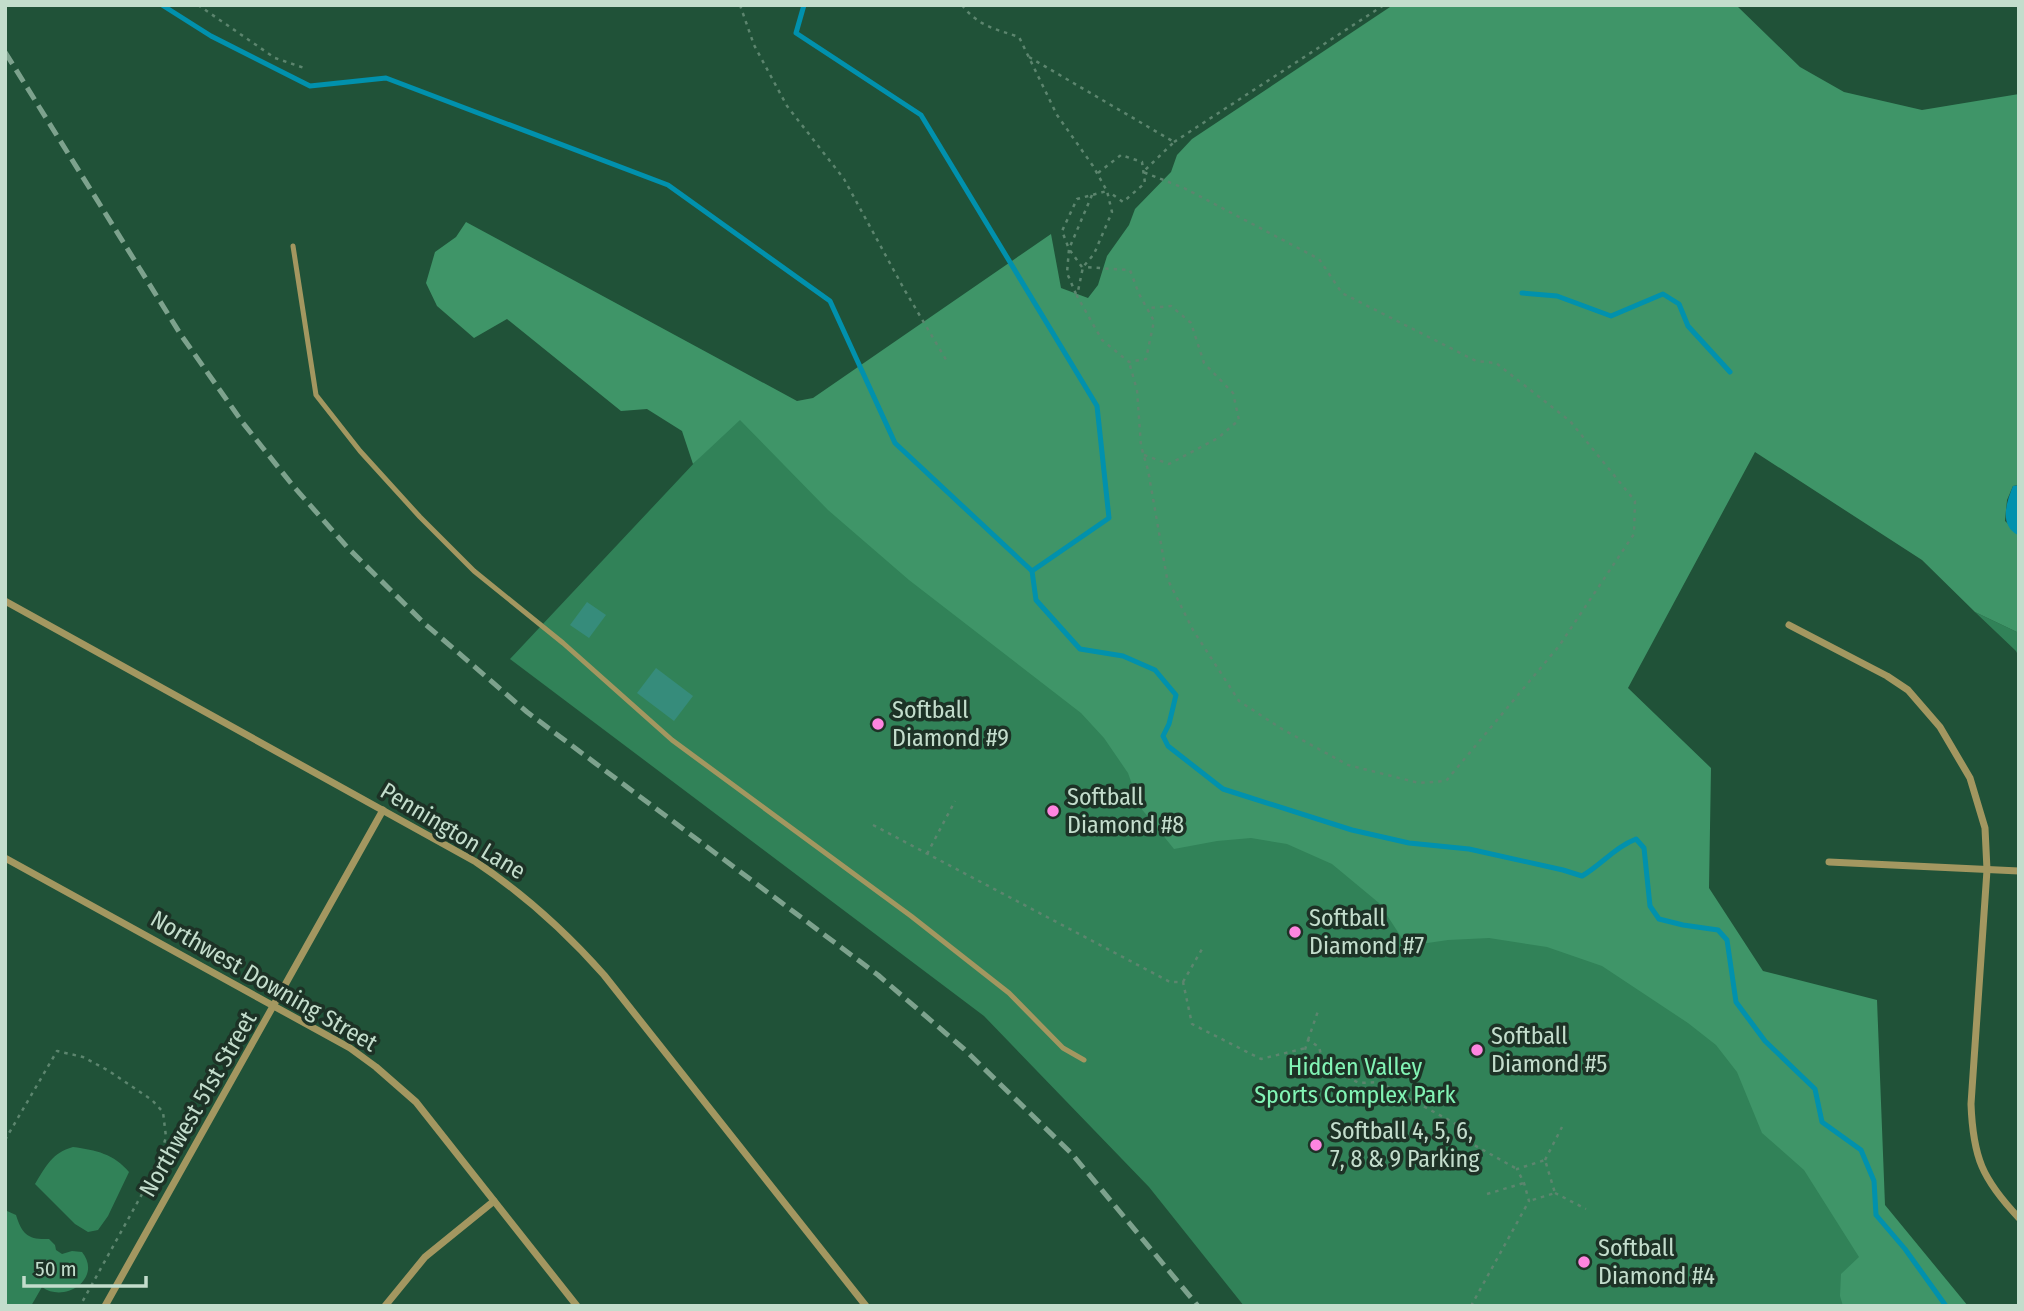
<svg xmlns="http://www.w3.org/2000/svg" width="2024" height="1311" font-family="'Fira Sans Condensed',sans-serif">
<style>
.green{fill:#318258}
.forest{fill:#3f9568}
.water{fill:#0191ad}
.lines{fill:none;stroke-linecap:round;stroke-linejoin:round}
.stream{stroke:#0191ad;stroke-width:5}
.building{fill:#368c7b}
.path{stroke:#5c856e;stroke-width:2.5;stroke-dasharray:3.5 5;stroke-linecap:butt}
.service{stroke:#a39760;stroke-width:5}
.minor{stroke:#a39760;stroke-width:7}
.rail{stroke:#7da28d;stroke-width:5;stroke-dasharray:14 7;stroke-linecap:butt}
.poi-dot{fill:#fe85e0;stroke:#1d3226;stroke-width:2.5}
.labels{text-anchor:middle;stroke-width:7;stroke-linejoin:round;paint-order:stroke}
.poi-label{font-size:24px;fill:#c3ddcc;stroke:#1d3226;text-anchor:start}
.street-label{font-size:24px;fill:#c3ddcc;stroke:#1d3226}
.park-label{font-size:24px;fill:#82f4b5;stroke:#1d3226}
</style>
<rect width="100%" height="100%" fill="#205238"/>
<g class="green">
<polygon points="743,411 1411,853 1797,1072 1876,1215 1939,1306 1244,1306 1149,1187 984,1016 510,659"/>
<polygon points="1975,612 2019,633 2019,657 2016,651"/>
<path d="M73,1147C96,1150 114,1154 129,1172L108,1216L98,1230L88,1232L75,1224L35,1184C46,1166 52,1153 73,1147Z"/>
<path d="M7,1211L16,1215C22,1235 29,1240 49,1239L55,1245L56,1250L62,1254L72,1251L82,1252C103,1278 65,1304 42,1287L31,1306H5Z"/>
</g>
<polygon class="forest" points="1393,5 1736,5 1800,67 1844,92 1922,110 2019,94 2019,485 2013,486 2007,500 2005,521 2019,534 2019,633 1975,612 1922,560 1755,452 1628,688 1711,768 1709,888 1763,971 1877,1000 1885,1205 1968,1306 1843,1306 1840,1296 1841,1274 1859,1257 1804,1170 1762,1133 1737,1072 1716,1045 1688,1023 1602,966 1547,947 1489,938 1448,940 1407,946 1379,903 1332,864 1287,844 1251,838 1217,841 1174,849 1140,807 1128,773 1104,738 1081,713 909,580 828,510 740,420 693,464 682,431 647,409 621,411 507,319 474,338 437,306 426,283 435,252 456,237 466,222 797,401 813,398 1051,234 1061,288 1088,298 1098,285 1107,256 1129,225 1135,209 1171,172 1177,155 1192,139"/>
<path class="water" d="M2019,485V534L2018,535C1999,525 2006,503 2013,486Z"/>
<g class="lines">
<g class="stream">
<polyline points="162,5 211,36 310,86 386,78 668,185 830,301 895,443 1032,571"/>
<path d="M804,5L796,33L921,115L1097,406L1109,518L1032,571L1036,600L1080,649L1123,656L1155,670L1176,695L1169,724L1163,736L1168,746L1223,789L1352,830L1409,843L1469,849L1563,870L1582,876C1601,865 1615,847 1636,839L1644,848L1650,906L1659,919L1683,925L1718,930L1727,940L1736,1002L1765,1041L1815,1089L1822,1122L1861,1150L1874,1181L1876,1215L1905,1249L1946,1306"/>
<polyline points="1522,293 1557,296 1611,316 1663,294 1679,304 1688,326 1730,372"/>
</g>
</g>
<g class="building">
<polygon points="587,602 606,615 589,638 570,625"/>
<polygon points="656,668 693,696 674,721 637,693"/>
</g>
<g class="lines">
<g class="path">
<polyline points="198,5 275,58 307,69"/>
<polyline points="740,5 754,45 787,106 844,179 904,289 948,363"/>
<path d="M962,5C978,26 995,29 1019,37L1057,115L1093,166L1107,191L1112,212L1094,254L1083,267L1077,296L1102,340L1129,362L1146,359L1154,321L1139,294L1130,270L1083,267"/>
<polyline points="1029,57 1174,142 1143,172 1184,188 1319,259 1342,293 1476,361 1496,363 1570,421 1635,501 1634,534 1559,646 1446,781 1419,783 1348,765 1282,729 1239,701 1193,630 1167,578 1148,470 1141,446 1137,390 1129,362"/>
<polyline points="1174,142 1384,5"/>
<polyline points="1098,173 1121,155 1142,162 1145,183 1123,202 1109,192"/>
<polyline points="1082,267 1069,249 1062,231 1077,199 1107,191"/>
<polyline points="1076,294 1067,273 1069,249 1092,195"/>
<polyline points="1144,455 1169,464 1218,438 1239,420 1233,393 1204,363 1191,323 1171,306 1148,308"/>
<polyline points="873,825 1170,982 1183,982 1192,1024 1261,1059 1306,1048"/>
<polyline points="927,854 955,801"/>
<polyline points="1183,982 1202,949"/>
<polyline points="1308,1040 1318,1011"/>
<polyline points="1300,1066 1308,1040 1319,1047 1324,1066 1359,1083 1379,1082 1456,1124 1458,1136 1517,1169"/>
<polyline points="5,1140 57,1051 83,1057 109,1071 152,1100 163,1112 166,1137 157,1167 80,1306"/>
<polyline points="1545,1160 1562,1127"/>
<polyline points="1555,1193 1586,1209"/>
<polyline points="1487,1194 1524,1183"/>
<polyline points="1471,1306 1529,1201 1524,1183 1517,1169 1545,1160 1555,1193 1529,1201"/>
</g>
<polyline class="service" points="293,246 316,395 360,451 420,517 474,571 563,643 672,740 911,916 1009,993 1063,1048 1084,1060"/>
<g class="minor">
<path d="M5,601L476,862C524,894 565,931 604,975L866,1306"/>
<path d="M1789,625L1887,676L1908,690L1940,727L1970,778L1985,828L1987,870L1971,1104C1973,1157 1982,1179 2019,1218"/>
<polyline points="5,858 350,1048 376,1067 416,1102 577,1306"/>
<polyline points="1829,862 2019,871"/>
<polyline points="105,1306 383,810"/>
<polyline points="385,1306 425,1257 494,1201"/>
</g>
<polyline class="rail" points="5,52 181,335 243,423 294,487 348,548 425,624 527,712 878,975 964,1049 1072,1154 1198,1306"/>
</g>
<g class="poi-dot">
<circle cx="878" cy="724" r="7"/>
<circle cx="1053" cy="811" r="7"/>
<circle cx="1295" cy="932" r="7"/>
<circle cx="1477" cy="1050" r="7"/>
<circle cx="1316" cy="1145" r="7"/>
<circle cx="1584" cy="1262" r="7"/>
</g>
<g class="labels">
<g class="poi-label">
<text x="892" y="718">Softball<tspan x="892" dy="28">Diamond #9</tspan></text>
<text x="1067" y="805">Softball<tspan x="1067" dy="28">Diamond #8</tspan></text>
<text x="1309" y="926">Softball<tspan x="1309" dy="28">Diamond #7</tspan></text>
<text x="1491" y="1044">Softball<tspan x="1491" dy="28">Diamond #5</tspan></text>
<text x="1330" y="1139">Softball 4, 5, 6,<tspan x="1330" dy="28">7, 8 &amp; 9 Parking</tspan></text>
<text x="1598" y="1256">Softball<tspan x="1598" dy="28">Diamond #4</tspan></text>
</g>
<g class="street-label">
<text transform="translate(453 831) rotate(31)" y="8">Pennington Lane</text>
<text transform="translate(264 981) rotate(30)" y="8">Northwest Downing Street</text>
<text transform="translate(198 1104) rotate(-60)" y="8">Northwest 51st Street</text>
</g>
<g class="park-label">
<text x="1355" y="1075">Hidden Valley<tspan x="1355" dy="28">Sports Complex Park</tspan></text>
</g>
</g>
<rect width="2024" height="1311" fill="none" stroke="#c3ddcc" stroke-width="14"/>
<path d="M24 1276v10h122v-10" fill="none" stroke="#c3ddcc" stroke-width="3.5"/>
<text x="35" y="1276" font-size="21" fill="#c3ddcc" stroke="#1d3226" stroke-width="5" paint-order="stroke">50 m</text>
</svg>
